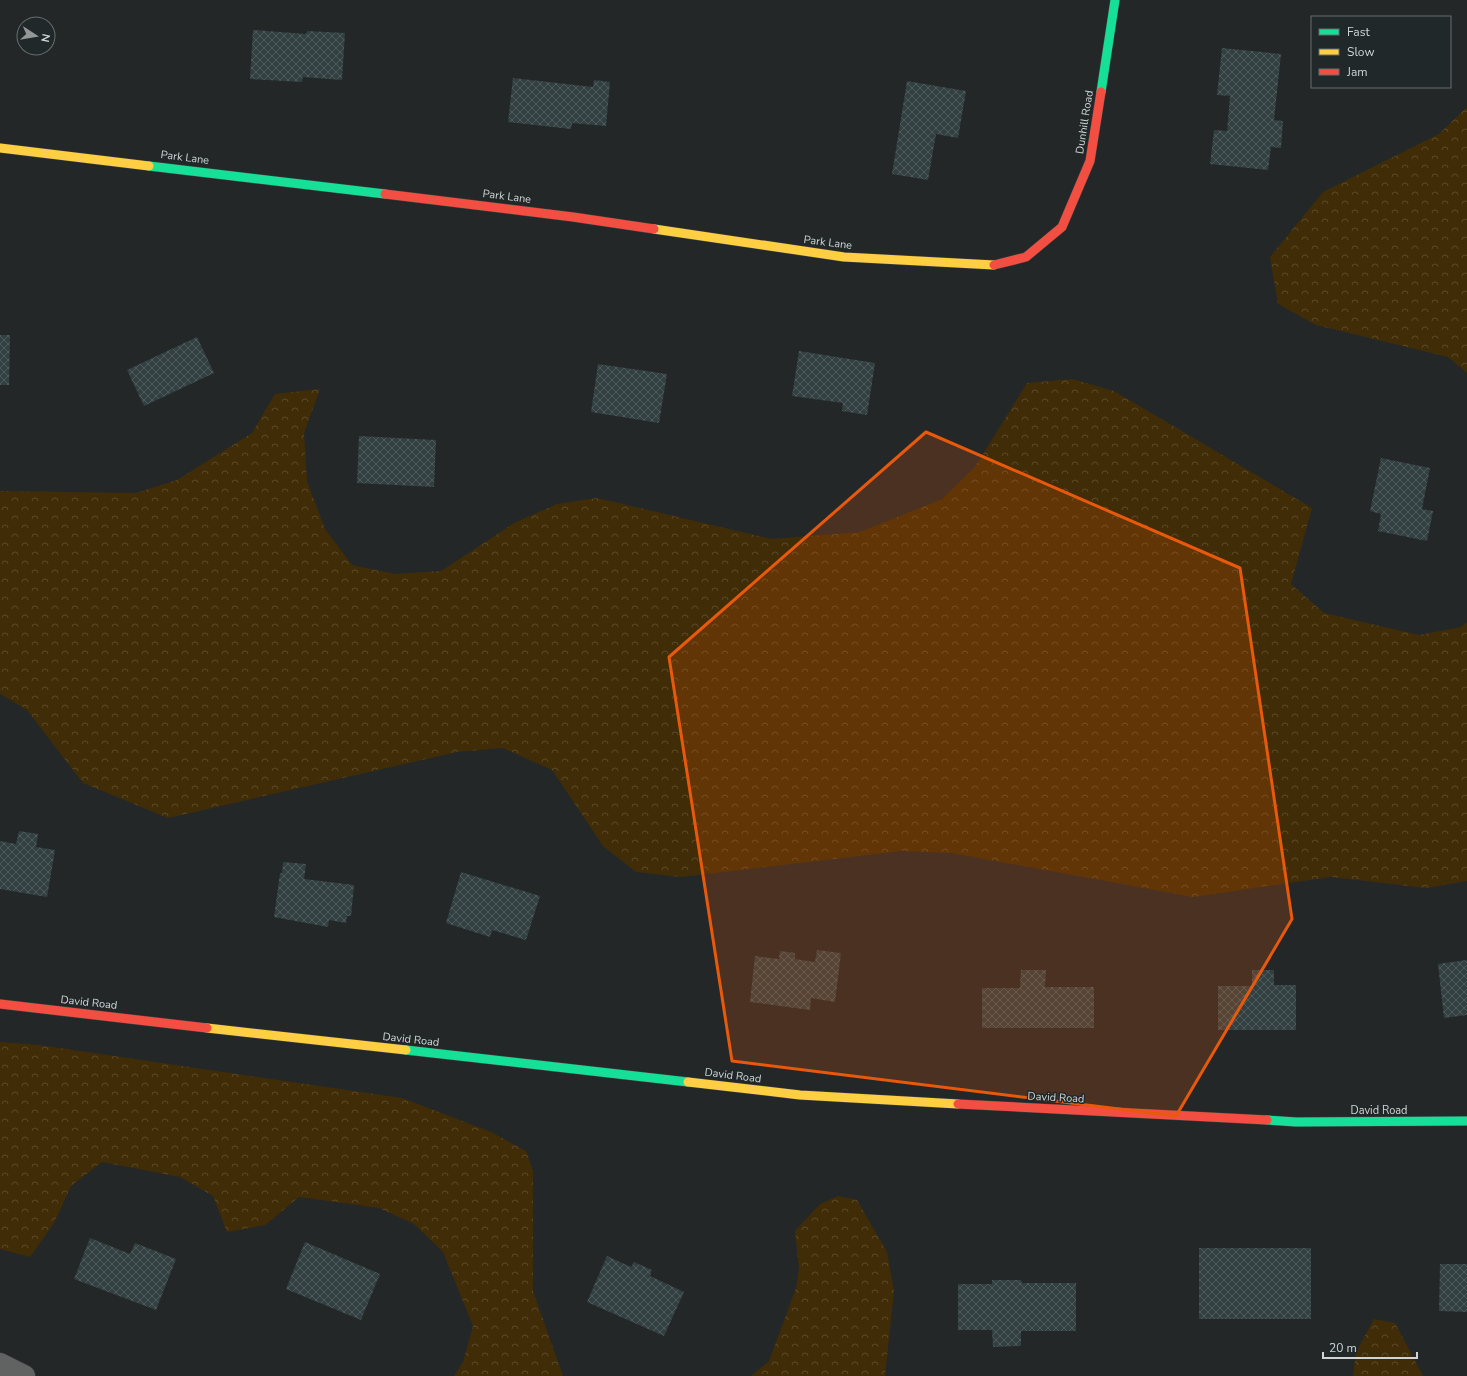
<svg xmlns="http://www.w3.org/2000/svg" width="1467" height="1376" font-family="'Nunito Sans',sans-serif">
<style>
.forest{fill:url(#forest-crowns)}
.building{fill:url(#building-cross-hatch)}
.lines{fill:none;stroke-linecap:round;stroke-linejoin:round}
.street-casing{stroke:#404242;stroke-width:23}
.fast-casing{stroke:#404242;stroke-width:10}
.slow-casing{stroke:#404242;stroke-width:10}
.jam-casing{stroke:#404242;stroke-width:10}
.street{stroke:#616363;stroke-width:22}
.fast{stroke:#16e098;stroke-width:9}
.slow{stroke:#ffcf43;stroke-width:9}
.jam{stroke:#f24e42;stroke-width:9}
.marked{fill:#e8590c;fill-opacity:0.2;stroke:#e8590c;stroke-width:3;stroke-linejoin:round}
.labels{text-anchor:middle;stroke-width:3;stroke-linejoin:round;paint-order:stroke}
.street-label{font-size:11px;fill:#d0d4d5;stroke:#212829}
</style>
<defs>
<pattern id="forest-crowns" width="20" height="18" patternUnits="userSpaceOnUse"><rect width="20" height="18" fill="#402c06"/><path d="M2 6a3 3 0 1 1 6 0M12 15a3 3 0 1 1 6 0" fill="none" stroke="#5b4a29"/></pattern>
<pattern id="building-cross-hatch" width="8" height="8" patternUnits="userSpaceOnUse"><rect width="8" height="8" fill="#324042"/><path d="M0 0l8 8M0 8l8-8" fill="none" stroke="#4f5b5c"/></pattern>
</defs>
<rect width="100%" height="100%" fill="#232727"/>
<g class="forest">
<polygon points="1467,107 1467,373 1448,357 1316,325 1278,304 1270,257 1323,192 1439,134"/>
<polygon points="1072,379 1114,391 1312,508 1291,584 1324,613 1419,635 1461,627 1467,622 1467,881 1426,888 1331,877 1193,897 951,853 902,851 681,877 636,872 603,846 552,770 503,748 457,752 168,818 83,783 27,710 0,694 0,491 136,493 177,480 252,433 275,394 320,389 304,433 307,481 325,529 352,565 395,574 441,571 514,523 557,504 597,498 772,539 860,532 942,499 975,467 1027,383"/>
<polygon points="0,1042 39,1045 402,1098 491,1132 526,1151 533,1171 533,1291 563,1376 454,1376 463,1362 473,1326 443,1252 414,1224 379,1208 299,1197 265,1225 227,1232 213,1196 180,1177 102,1162 71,1186 54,1223 30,1257 0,1249"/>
<polygon points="838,1196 857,1200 887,1252 894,1291 885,1376 751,1376 769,1361 796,1288 799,1269 795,1231 820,1204"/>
<polygon points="1374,1319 1395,1323 1423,1376 1353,1376 1356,1352"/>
</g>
<g class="building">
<polygon points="253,30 306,34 307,31 345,33 342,80 303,77 302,82 250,79"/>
<polygon points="1222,48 1281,54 1274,120 1283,121 1281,148 1271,147 1268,170 1210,164 1214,130 1227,131 1230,96 1217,95"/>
<polygon points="513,78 593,87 594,80 610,82 606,126 572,123 571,129 508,122"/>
<polygon points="907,81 966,91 958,138 936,134 928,180 892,174"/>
<polygon points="0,335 10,335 9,385 0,385"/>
<polygon points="197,337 214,373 144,406 127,370"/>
<polygon points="799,351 875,363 867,415 842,411 843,403 792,396"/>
<polygon points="598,364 667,374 659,423 591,412"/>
<polygon points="359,436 436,440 434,487 357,483"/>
<polygon points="1381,458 1430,468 1422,509 1433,511 1427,541 1378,531 1381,514 1370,511"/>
<polygon points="19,831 38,834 36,847 55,850 47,897 0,889 0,841 16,844"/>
<polygon points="283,862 306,864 304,879 354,885 351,916 347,916 346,923 329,920 328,927 274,917 280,873 282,873"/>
<polygon points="461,872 540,896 526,940 492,930 490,937 446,923"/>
<polygon points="817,950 841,953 835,1002 811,998 810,1010 750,1002 755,956 779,959 780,951 795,953 795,959 815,962"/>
<polygon points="1467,960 1467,1015 1444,1018 1438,964"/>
<polygon points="1021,970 1046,970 1045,987 1094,987 1094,1028 982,1028 982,988 1020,988"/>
<polygon points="1252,970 1274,970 1274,985 1296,985 1296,1030 1218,1030 1218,986 1252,986"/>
<polygon points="90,1238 130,1254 135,1243 176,1259 156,1310 74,1279"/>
<polygon points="305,1242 380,1274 361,1320 286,1289"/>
<rect x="1199" y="1248" width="112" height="71"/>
<polygon points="607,1256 631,1267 634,1262 652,1270 650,1276 684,1292 664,1336 587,1302"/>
<polygon points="1440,1264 1467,1264 1467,1312 1439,1311"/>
<polygon points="992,1280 1021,1280 1022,1283 1076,1283 1076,1331 1021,1331 1021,1346 993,1347 992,1330 958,1330 958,1284 992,1284"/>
</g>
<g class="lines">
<g class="street-casing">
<polyline id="street" points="0,1364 24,1376"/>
</g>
<g class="fast-casing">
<g id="fast">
<polyline points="1101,92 1115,0"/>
<polyline points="149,166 385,194"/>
<polyline points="406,1050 688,1082"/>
<polyline points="1267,1120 1296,1122 1467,1121"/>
</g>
</g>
<g class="slow-casing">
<g id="slow">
<polyline points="0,148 149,166"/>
<polyline points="654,229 844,257 994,265"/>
<polyline points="207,1028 406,1050"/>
<polyline points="688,1082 800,1095 958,1104"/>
</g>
</g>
<g class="jam-casing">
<g id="jam">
<polyline points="385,194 573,217 654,229"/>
<polyline points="994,265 1026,257 1062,227 1090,161 1101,92"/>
<polyline points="0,1004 207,1028"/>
<polyline points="958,1104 1267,1120"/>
</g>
</g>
<use href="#street" class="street"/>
<use href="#fast" class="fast"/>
<use href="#slow" class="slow"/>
<use href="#jam" class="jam"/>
</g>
<path class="marked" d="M926,432L1240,568L1292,919L1176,1116L732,1061L669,657Z"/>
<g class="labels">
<g class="street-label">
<text transform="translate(1084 122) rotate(-81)" y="4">Dunhill Road</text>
<text transform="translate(185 157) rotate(7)" y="4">Park Lane</text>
<text transform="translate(507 196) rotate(7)" y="4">Park Lane</text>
<text transform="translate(828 242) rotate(7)" y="4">Park Lane</text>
<text transform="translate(89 1002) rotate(6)" y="4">David Road</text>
<text transform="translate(411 1039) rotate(6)" y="4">David Road</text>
<text transform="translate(733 1075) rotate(7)" y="4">David Road</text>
<text transform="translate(1056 1097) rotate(3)" y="4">David Road</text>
<text x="1379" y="1114">David Road</text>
</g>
</g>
<rect x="1311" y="16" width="140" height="72" fill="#212829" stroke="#676d6e"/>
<rect x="1319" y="29" width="20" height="6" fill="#16e098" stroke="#676d6e"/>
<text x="1347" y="36" font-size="12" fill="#d0d4d5">Fast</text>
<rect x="1319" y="49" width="20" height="6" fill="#ffcf43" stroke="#676d6e"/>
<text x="1347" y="56" font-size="12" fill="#d0d4d5">Slow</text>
<rect x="1319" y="69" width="20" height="6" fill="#f24e42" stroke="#676d6e"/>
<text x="1347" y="76" font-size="12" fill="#d0d4d5">Jam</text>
<g transform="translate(36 36) rotate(102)"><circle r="19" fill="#212829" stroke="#676d6e"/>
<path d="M0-3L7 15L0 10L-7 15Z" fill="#939798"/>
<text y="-6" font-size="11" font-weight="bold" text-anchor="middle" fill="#d0d4d5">N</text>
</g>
<path d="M1323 1352v6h94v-6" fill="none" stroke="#d0d4d5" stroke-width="2"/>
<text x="1329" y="1352" font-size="12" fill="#d0d4d5" stroke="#212829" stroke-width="3" paint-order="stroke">20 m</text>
</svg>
